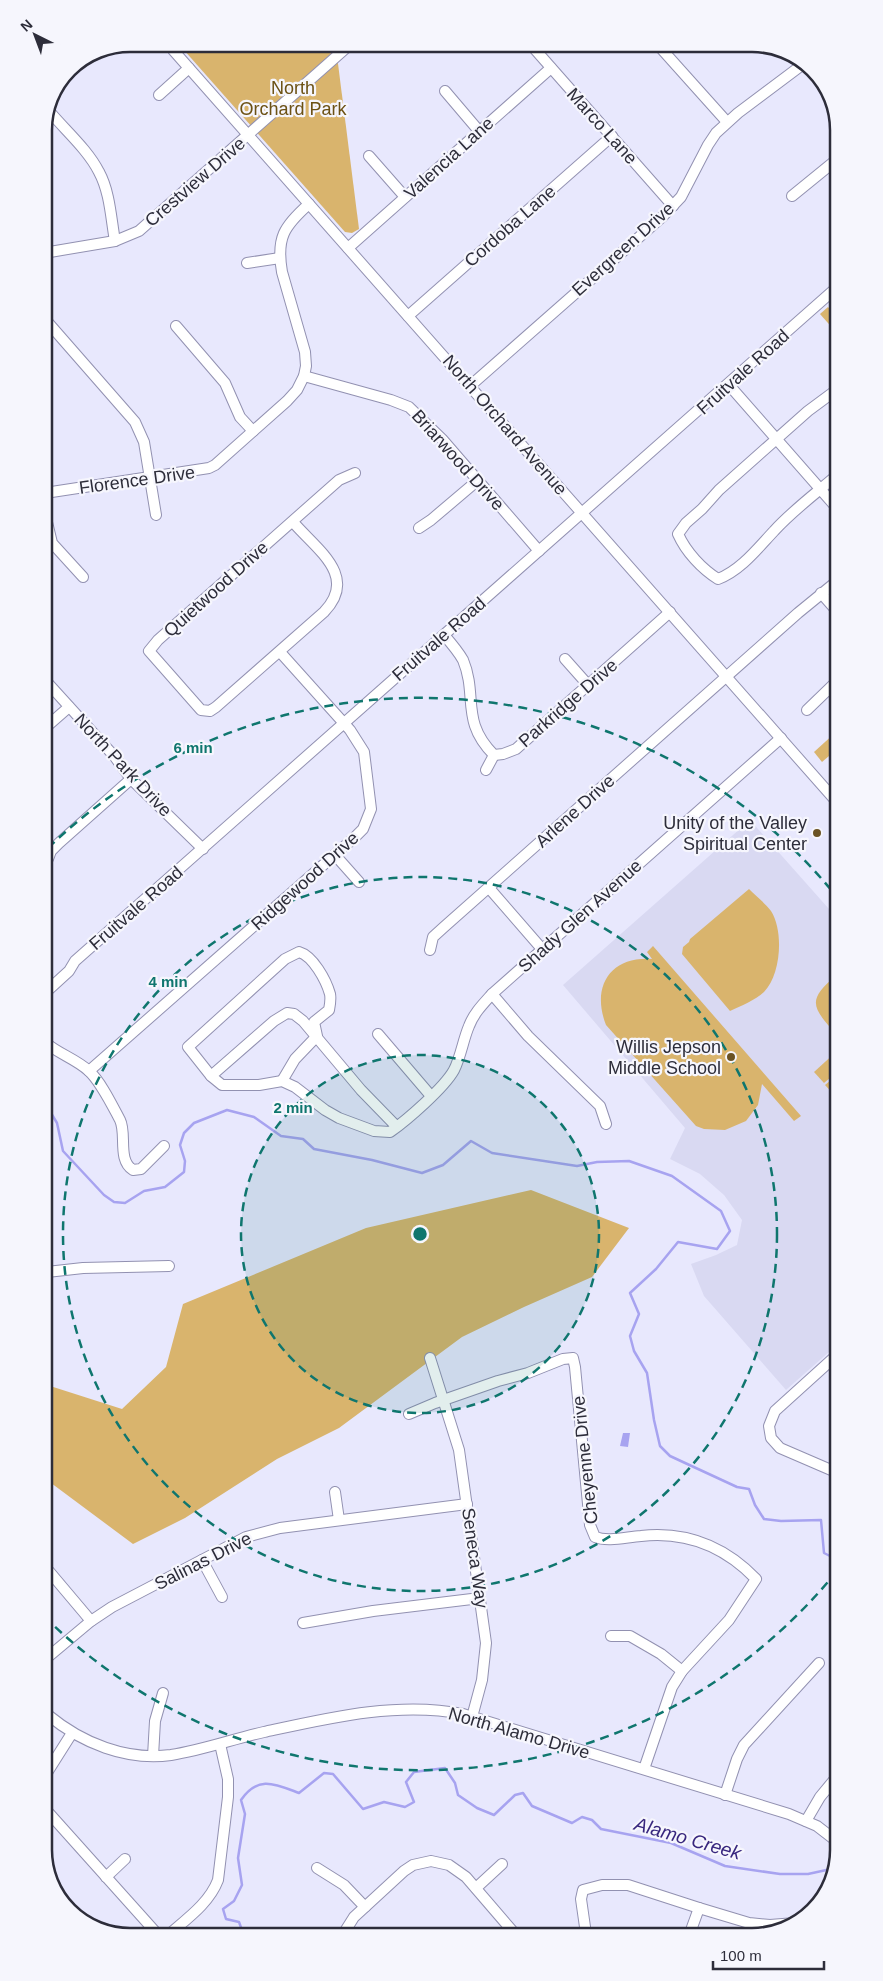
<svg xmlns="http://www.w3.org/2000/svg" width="883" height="1981" font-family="Arial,sans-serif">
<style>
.built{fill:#d9d9f2}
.green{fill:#d9b46d}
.water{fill:#a7a3f0}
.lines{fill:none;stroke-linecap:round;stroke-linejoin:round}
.stream{stroke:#a7a3f0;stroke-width:2.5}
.minor-casing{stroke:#9291b1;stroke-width:12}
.minor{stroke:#fff;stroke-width:10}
.ring{fill:none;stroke:#0f766e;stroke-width:2.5;stroke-dasharray:9 6}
.poi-dot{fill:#6b5324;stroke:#f6f6fd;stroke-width:2}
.labels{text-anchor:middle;stroke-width:4.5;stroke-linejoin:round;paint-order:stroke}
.park-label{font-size:18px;fill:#6c5114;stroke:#f6f6fd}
.street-label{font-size:18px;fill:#2d2d3a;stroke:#f6f6fd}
.poi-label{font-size:18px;fill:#2d2d3a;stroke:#f6f6fd;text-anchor:end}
.water-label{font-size:19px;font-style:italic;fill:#38277e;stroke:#f6f6fd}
.rim{fill:none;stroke:#2d2d3a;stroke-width:2.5}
.centre{fill:#0f766e;stroke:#f6f6fd;stroke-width:2.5}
.ring-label{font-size:15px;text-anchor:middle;font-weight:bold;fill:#0f766e;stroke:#f6f6fd;stroke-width:4.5;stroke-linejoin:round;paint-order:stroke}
</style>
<rect width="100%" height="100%" fill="#e8e8fd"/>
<polygon class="built" points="750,820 837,918 838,1344 786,1390 704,1296 691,1264 716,1255 737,1245 742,1220 724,1195 700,1174 670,1159 685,1128 563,985"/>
<g class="green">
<polygon points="336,48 359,229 352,233 345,232 183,49"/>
<polygon points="828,307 835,315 835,331 820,314"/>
<polygon points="836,732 836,750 822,762 814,752"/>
<path d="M749,889C756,896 765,903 771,911C784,931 781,975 764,992C755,1000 741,1006 730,1011L682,954L683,947L689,942L690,939Z"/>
<path d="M653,946L801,1116L794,1121L762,1084L758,1105L746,1121L725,1130L704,1129L696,1126L606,1025C591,987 610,956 652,959L647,952Z"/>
<path d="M837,975V1035C813,1008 805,1001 837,975Z"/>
<polygon points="837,1051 837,1072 824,1083 814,1072"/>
<polygon points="837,1075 837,1095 835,1096 825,1085"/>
<polygon points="531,1190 629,1228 592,1277 524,1307 462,1337 339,1428 277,1459 185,1518 133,1544 47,1480 47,1385 122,1409 166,1367 183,1304 366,1228"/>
</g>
<polygon class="water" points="623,1433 630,1433 628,1447 620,1446"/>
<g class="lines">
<g class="stream">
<polyline points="46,1111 51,1113 57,1123 63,1151 104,1195 114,1202 125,1203 144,1191 165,1187 184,1172 185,1161 180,1145 184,1133 194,1123 227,1110 254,1117 281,1136 303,1139 314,1149 372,1160 422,1173 443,1165 471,1141 492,1153 577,1166 597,1162 629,1161 672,1176 721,1211 730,1231 717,1249 678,1242 656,1269 630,1293 639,1314 630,1336 634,1351 647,1373 654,1420 660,1446 670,1456 737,1487 749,1489 755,1505 764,1519 781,1521 821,1520 824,1553 838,1560"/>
<path d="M239,1936L243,1933L239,1922L226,1919L223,1909L234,1901L242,1885L238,1858L245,1814L241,1800C258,1775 275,1784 299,1793L324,1773L333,1774L363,1809L384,1802L405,1807L414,1802L406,1782L414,1772L445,1768L455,1783L458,1795L477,1808L494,1815L515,1795L523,1793L532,1806L572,1823L582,1817L592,1820L601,1829L671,1843L725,1866L780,1874H808L831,1869L834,1866"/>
</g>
<g class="minor-casing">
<g id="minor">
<polyline points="658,45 727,122"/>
<polyline points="532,46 673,206"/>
<polyline points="173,50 836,801"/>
<polyline points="445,91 479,131"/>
<polyline points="159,95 189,68"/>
<path d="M50,112C66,131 88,150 99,172C110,192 111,219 115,241"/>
<polyline points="369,156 405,197"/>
<polyline points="792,196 835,161"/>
<polyline points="348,248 551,68"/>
<polyline points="44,253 115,241 139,231 346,48"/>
<polyline points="247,263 280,258"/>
<polyline points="408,316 612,136"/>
<polyline points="44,318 135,422 144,442 156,515"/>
<polyline points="176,326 225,383 240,417 253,431"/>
<polyline points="304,376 391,400 409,407 442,439 539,551"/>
<polyline points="729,385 836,507"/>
<polyline points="470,386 662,217 681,197 708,145 716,133 738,113 806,62"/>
<path d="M835,391L808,411L719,490L702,509L686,523L678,534C686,552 702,569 718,579C741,570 757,549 774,531C792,511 815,494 836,476"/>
<path d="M45,493L209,468L215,465L287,401L297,390L304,376L306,366L305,352L282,272C276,238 284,226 309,204"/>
<polyline points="45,514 52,543 83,577"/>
<path d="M293,522C316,549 359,576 324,612L216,707L210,711L201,710L149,651L158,640L339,480L355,473"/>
<polyline points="419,528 431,520 477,481"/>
<polyline points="821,593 836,610"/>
<path d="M444,635C451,643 458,651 463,660C478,696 460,721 494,755L503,754L516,749L670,612"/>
<polyline points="565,659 589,686"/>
<polyline points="45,680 115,757 131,779 203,849"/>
<polyline points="807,710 836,682"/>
<polyline points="45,728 69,707"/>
<polyline points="486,770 494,755"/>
<polyline points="335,855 359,882"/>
<polyline points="48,859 51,851 59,843 131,779"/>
<polyline points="489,888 542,949"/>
<polyline points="430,950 433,937 444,927 798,613 836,582"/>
<polyline points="46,992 69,971 75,961 835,289"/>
<polyline points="492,994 528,1036 600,1106 606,1124"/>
<polyline points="378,1034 431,1096"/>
<path d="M46,1043C59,1054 76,1059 89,1071C101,1082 112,1105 120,1120C127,1134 117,1160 133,1170L141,1169L164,1146"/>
<polyline points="89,1071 355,837 363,829 371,809 364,752 350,730 280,652"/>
<path d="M211,1076L188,1047L285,959L299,952C313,956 326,980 330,994C331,999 330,1005 329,1010L314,1022L317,1036L295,1059L282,1081"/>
<path d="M397,1127L361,1090L303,1021L294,1014L287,1013L274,1021L211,1076L222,1085H259L282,1081L295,1087L325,1110L339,1118L374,1131L390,1132C407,1120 444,1088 454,1070C461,1056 463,1040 469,1026C474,1013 483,1004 492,994L781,738"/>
<polyline points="47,1272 83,1268 169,1266"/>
<polyline points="838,1354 775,1411 769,1426 771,1438 780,1448 838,1473"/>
<polyline points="430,1358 459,1450 486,1643 482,1680 472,1717"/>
<path d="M409,1414L435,1403L498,1381L528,1373L563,1359L573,1358L575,1367L590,1525L595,1537C608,1542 626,1537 641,1536C686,1531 724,1546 756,1579L729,1620L682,1671L672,1687L644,1769"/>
<polyline points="335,1492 339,1520"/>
<polyline points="202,1560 222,1597"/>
<polyline points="48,1570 91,1621"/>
<polyline points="303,1623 373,1611 480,1598"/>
<polyline points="611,1636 630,1636 661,1654 682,1671"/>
<polyline points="48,1657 91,1621 112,1607 246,1537 280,1528 467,1504"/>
<path d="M48,1715C82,1743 126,1761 171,1755C203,1750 233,1739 264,1732C328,1718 398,1701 463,1714L789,1814L817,1826L839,1843"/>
<polyline points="153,1756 155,1721 163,1693"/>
<polyline points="48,1771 72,1733"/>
<polyline points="725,1795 737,1759 744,1745 819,1663"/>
<polyline points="48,1812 160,1937"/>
<polyline points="806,1821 820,1797 839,1774"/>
<polyline points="317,1868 344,1885 365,1907"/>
<polyline points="106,1877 125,1859"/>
<polyline points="476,1888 502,1864"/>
<polyline points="690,1933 699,1908"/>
<polyline points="586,1934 581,1899 583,1890 602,1885 628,1885 699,1908 749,1923 770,1925 795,1923"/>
<polyline points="342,1936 354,1917 404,1871 413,1865 431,1861 449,1865 466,1877 515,1934"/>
<path d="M166,1937C185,1920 209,1904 218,1880L228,1797V1779L220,1744"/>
</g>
</g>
<use href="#minor" class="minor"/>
</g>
<circle cx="420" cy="1234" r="179" fill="#0f766e" fill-opacity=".12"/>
<g class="ring">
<circle cx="420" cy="1234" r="179"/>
<circle cx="420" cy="1234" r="357"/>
<path d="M837 1571A536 536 0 0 1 51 1623M48 848A536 536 0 0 1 837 897"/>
</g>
<g class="poi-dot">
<circle cx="817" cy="833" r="5"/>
<circle cx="731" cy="1057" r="5"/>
</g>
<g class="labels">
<g class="park-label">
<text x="293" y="94">North<tspan x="293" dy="21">Orchard Park</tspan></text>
</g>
<g class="street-label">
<text transform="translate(602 126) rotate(48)" y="6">Marco Lane</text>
<text transform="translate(449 158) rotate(-42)" y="6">Valencia Lane</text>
<text transform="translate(195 182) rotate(-41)" y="6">Crestview Drive</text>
<text transform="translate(510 226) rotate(-41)" y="6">Cordoba Lane</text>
<text transform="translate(623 249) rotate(-42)" y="6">Evergreen Drive</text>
<text transform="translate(743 372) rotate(-42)" y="6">Fruitvale Road</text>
<text transform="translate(505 425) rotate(49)" y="6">North Orchard Avenue</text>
<text transform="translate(458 460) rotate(48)" y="6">Briarwood Drive</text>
<text transform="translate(137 480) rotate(-8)" y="6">Florence Drive</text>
<text transform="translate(216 589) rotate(-42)" y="6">Quietwood Drive</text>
<text transform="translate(439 639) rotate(-41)" y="6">Fruitvale Road</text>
<text transform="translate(568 703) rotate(-41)" y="6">Parkridge Drive</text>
<text transform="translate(123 765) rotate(47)" y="6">North Park Drive</text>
<text transform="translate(575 811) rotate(-42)" y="6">Arlene Drive</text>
<text transform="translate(305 881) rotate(-42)" y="6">Ridgewood Drive</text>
<text transform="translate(136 908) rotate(-41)" y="6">Fruitvale Road</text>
<text transform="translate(580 916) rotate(-42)" y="6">Shady Glen Avenue</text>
<text transform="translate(585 1460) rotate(-96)" y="6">Cheyenne Drive</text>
<text transform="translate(475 1558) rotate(82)" y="6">Seneca Way</text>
<text transform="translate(203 1561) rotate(-27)" y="6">Salinas Drive</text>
<text transform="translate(519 1733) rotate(16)" y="6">North Alamo Drive</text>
</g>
<g class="poi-label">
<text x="807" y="829">Unity of the Valley<tspan x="807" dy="21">Spiritual Center</tspan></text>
<text x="721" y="1053">Willis Jepson<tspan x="721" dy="21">Middle School</tspan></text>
</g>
<g class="water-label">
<text transform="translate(688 1838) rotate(16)" y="7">Alamo Creek</text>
</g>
</g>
<path d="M0 0H883V1981H0ZM130 52H752A78 78 0 0 1 830 130V1850A78 78 0 0 1 752 1928H130A78 78 0 0 1 52 1850V130A78 78 0 0 1 130 52Z" fill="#f6f6fd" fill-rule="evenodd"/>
<path class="rim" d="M130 52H752A78 78 0 0 1 830 130V1850A78 78 0 0 1 752 1928H130A78 78 0 0 1 52 1850V130A78 78 0 0 1 130 52Z"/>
<circle cx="420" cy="1234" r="8" class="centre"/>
<g class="ring-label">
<text x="193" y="753">6 min</text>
<text x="168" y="987">4 min</text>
<text x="293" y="1113">2 min</text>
</g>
<g transform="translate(35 35) rotate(318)" stroke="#f6f6fd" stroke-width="4" paint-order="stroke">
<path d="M0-4L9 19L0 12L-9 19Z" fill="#2d2d3a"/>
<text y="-8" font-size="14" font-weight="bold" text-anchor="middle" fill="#2d2d3a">N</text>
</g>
<path d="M713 1961v8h111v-8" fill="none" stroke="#2d2d3a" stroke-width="2.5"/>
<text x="720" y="1961" font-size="15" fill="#2d2d3a" stroke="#f6f6fd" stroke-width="4" paint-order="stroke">100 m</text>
</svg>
